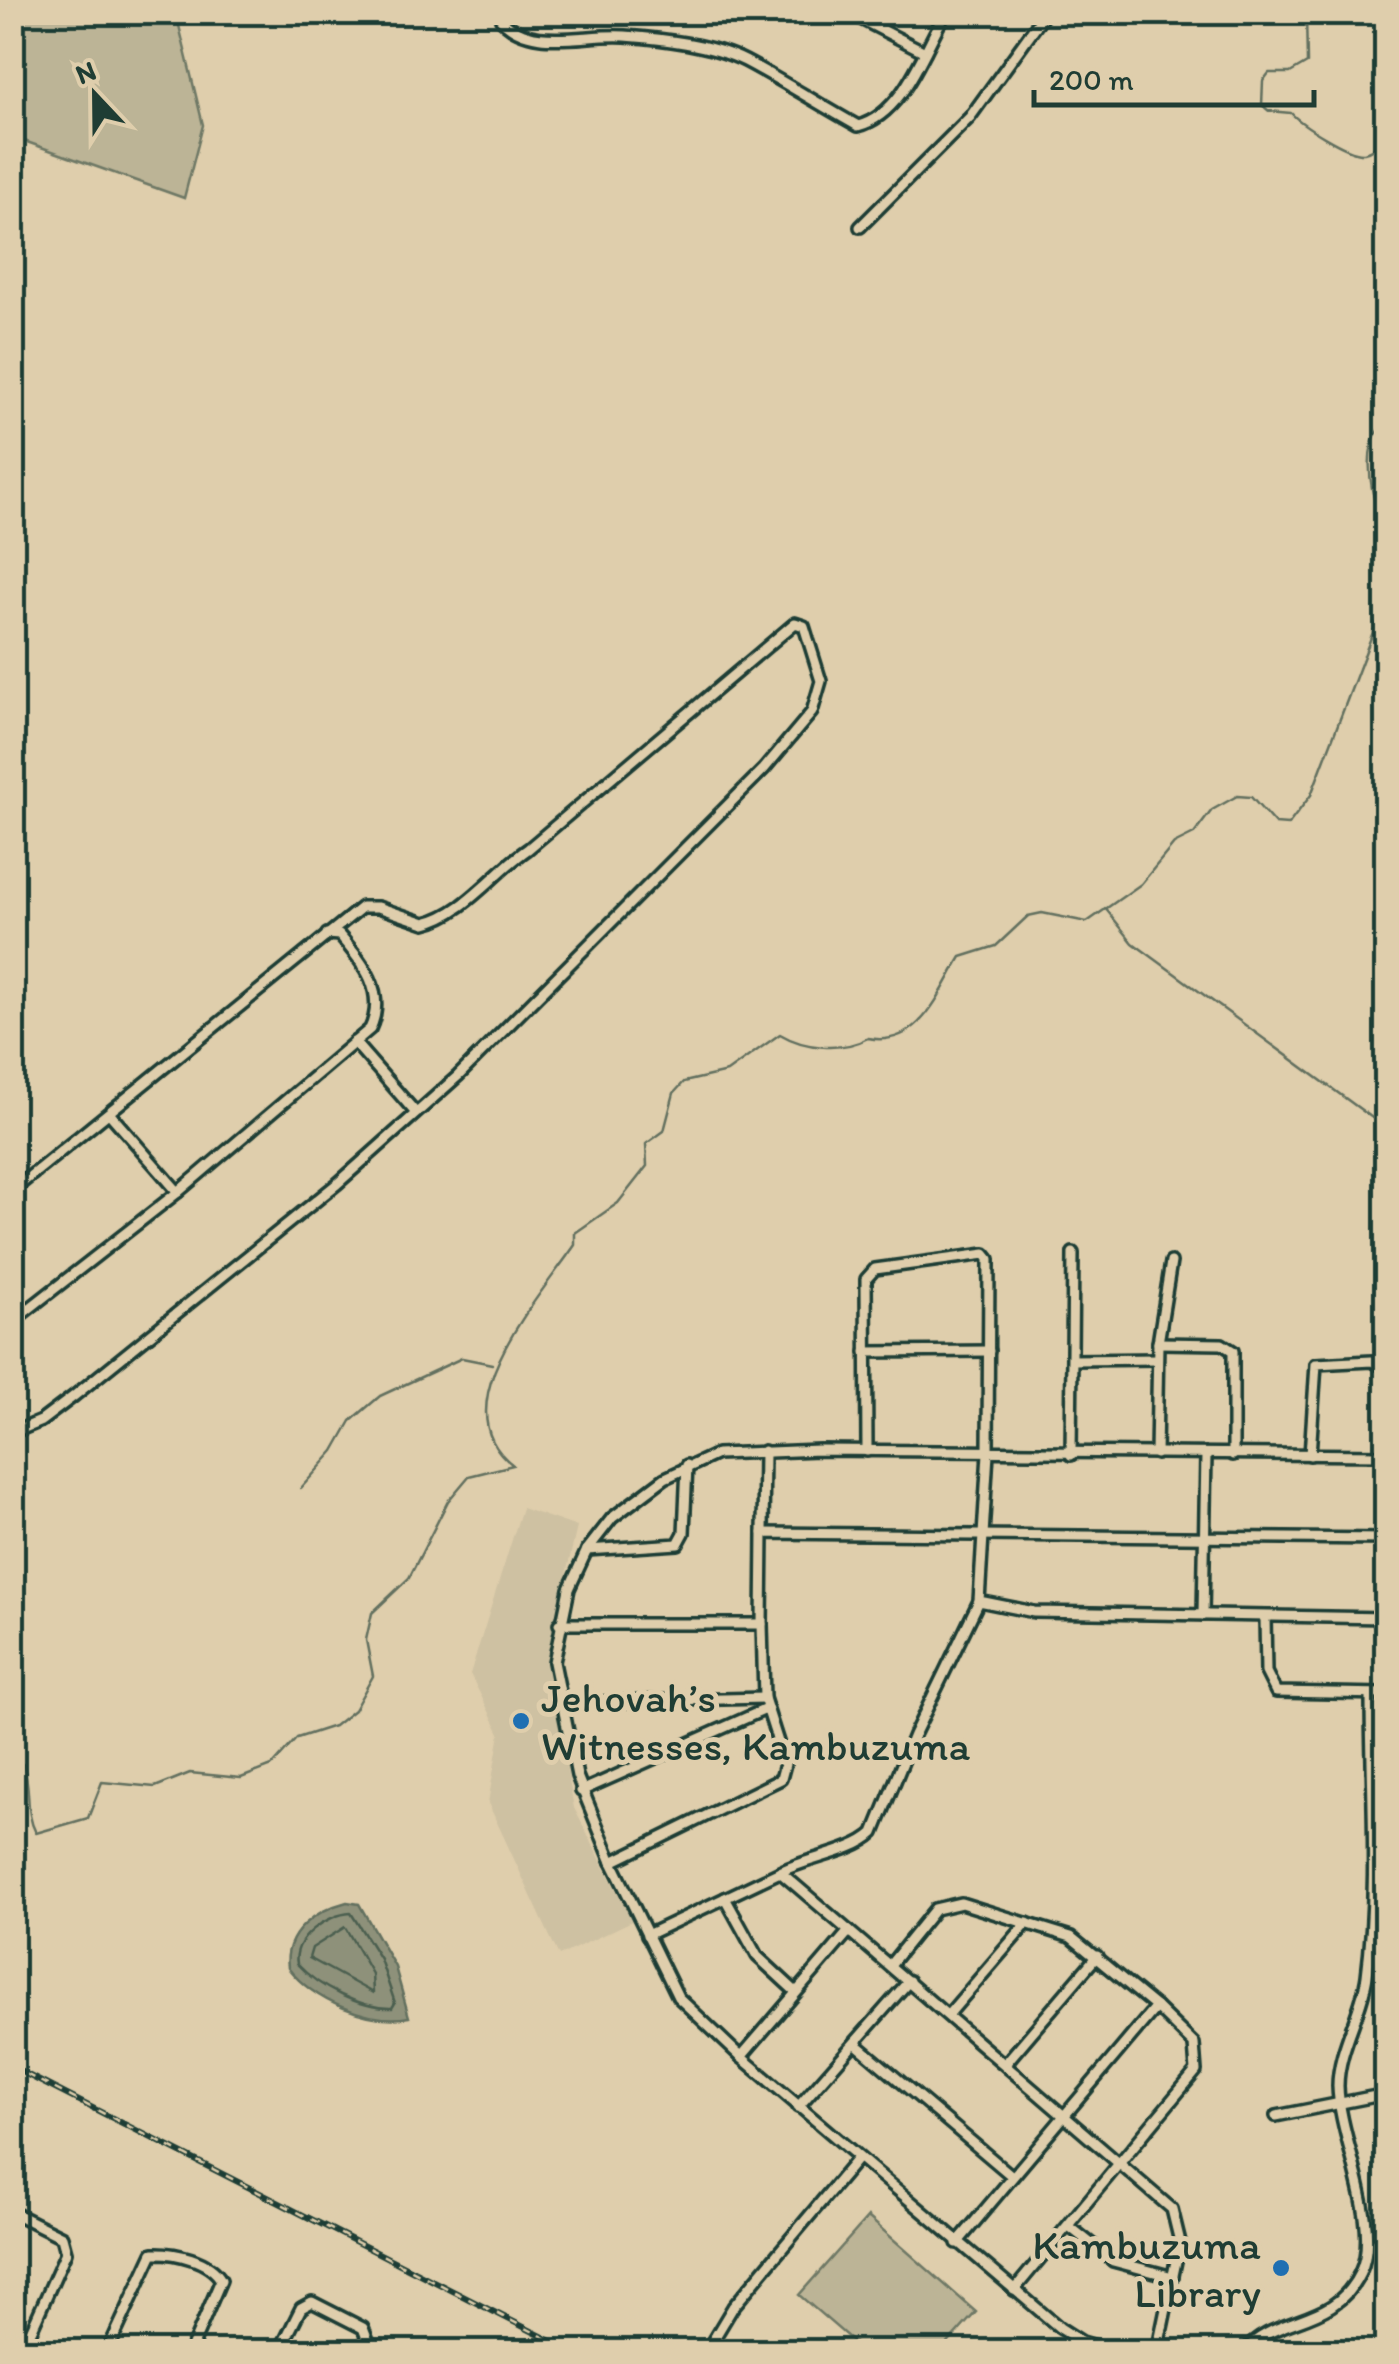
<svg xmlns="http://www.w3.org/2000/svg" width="1399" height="2364" font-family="Itim,sans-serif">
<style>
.built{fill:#cec1a2}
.green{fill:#bcb496;stroke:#6e7865;stroke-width:2.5}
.water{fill:#8e917a;stroke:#626f5e;stroke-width:2.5}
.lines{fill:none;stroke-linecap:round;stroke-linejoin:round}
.shore{stroke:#4b5f50;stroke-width:2.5}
.stream{stroke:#626f5e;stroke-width:2.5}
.street-casing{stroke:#1f3d34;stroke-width:16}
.street{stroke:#dfceac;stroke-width:9}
.rail-casing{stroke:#1f3d34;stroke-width:6}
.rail{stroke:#dfceac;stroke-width:2.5;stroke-dasharray:8;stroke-linecap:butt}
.poi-dot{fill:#1f6fb2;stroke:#dfceac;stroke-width:4}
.labels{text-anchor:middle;stroke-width:10;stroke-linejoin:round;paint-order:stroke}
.poi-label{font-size:42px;fill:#1f3d34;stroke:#dfceac;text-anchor:start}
</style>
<rect width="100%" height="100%" fill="#dfceac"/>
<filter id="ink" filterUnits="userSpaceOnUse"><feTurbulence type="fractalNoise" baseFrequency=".01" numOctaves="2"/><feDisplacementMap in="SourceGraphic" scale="20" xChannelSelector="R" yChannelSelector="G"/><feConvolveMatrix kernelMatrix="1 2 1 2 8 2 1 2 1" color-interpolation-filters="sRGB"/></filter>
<g filter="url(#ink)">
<polygon class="built" points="522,1508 577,1527 547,1656 574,1808 632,1921 559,1956 488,1803 500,1733 470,1674"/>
<g class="green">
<polygon points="13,12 176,13 203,125 184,198 13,137"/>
<polygon points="868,2217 976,2312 941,2351 864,2351 799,2295"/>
</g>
<path class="water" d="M347,1902L359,1904L395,1967L409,2017C369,2025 313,2000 288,1968C283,1933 316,1910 347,1902Z"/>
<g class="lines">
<g class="shore">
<path d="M351,1913L380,1959L395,2003L392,2008C361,2009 318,1987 297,1964C292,1938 328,1914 351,1913Z"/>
<polygon points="345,1927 372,1974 373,1993 309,1958 312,1948"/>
</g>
<g class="stream">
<path d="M1306,12L1307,63L1290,73H1269L1263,81L1262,105L1269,111L1291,113C1301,124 1349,155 1364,153C1374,151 1376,144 1386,145"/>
<polyline points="1386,243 1386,248"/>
<path d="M1386,430L1379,429C1359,457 1375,508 1386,538"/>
<polyline points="1105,908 1133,943 1386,1128"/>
<polyline points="301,1488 334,1451 351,1421 380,1396 462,1358 492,1364"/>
<path d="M12,1766L23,1764C32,1789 24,1810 36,1833L88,1818L102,1782L155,1787L190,1773L241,1778L272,1766L297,1738L334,1726L354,1710L373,1676L366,1640L372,1613L409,1578L448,1501L469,1476L513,1465C438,1408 539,1298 575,1245V1233L618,1203L647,1166L646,1144L664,1131L674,1093L684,1082L727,1072L780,1034C805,1049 842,1052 868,1038C920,1048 939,993 961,957L996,946L1028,916L1042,913L1087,922L1141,884L1174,844L1194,834L1212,810L1237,796L1251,797L1275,824L1288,825L1311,795L1386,598"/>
</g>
<g class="street-casing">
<g id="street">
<path d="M501,12V19C531,52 584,33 625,36C662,39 711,44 745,61C783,81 820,105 858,126C904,114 924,49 946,12"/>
<polyline points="847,12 925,52"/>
<polyline points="860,227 970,117 1046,12"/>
<polyline points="354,1042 416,1113"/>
<polyline points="109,1113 178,1192"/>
<path d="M12,1191L362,907H378L425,923C465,914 494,872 528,849L795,623L804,626L821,681L812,712L764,769L458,1076L337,1184L74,1396L41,1421L12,1433"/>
<path d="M12,1322L178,1192L370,1029C387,992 363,962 339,935L327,934"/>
<polyline points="1158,1343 1222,1344 1233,1351 1233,1455"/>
<polyline points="866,1352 989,1351"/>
<polyline points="1073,1360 1157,1359"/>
<polyline points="867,1451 866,1279 875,1269 985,1254 989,1259 988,1453 979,1601 1034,1612 1386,1618"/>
<polyline points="1156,1454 1158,1343 1171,1262"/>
<polyline points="1071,1455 1073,1253"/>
<polyline points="1310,1455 1316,1364 1372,1361 1386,1368"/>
<polyline points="763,1533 764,1451"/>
<polyline points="587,1550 678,1544 684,1533 687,1465"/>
<polyline points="1203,1615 1206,1455"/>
<polyline points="1265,1617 1266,1672 1276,1692 1386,1694"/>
<polyline points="559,1624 762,1624 764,1698 785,1764 781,1779 612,1862"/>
<polyline points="762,1624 763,1533 1386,1539"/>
<polyline points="561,1703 764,1698"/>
<polyline points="581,1791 766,1709"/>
<path d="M780,1872C807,1858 854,1852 874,1833L914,1735L979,1601"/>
<polyline points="725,1898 757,1956 796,1992"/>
<polyline points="647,1935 780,1872 849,1931"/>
<polyline points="890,1965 935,1909 961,1903 1071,1937 1156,2007 957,2243"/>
<polyline points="948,2015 1027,1923"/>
<polyline points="855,2043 1012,2176"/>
<polyline points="741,2057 849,1931 1172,2209 1180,2242 1157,2352"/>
<polyline points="1005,2064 1097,1956"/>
<polyline points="798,2107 909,1981"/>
<polyline points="1276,2116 1386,2094"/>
<polyline points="12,2212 62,2237 66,2252 27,2340"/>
<polyline points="1070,2227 1113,2261 1173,2277"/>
<polyline points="1014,2290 1196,2071 1194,2044 1156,2007"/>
<polyline points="12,2333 50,2352"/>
<path d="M107,2352L153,2253C174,2252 210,2260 221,2280L190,2352"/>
<polyline points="279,2352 301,2308 312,2302 363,2328 368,2341 364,2352"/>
<polyline points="706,2352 733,2307 858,2158"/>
<polyline points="1116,2352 1082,2342 1060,2328 741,2057 678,1997 612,1862 577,1776 554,1662 569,1589 587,1550 612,1518 665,1478 717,1454 819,1450 1386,1455"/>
<path d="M1244,2352C1275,2314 1334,2328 1360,2273C1383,2225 1339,2139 1338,2086C1338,2049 1362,2013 1367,1976C1379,1884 1371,1787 1371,1695"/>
</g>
</g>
<use href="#street" class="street"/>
<g class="rail-casing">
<polyline id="rail" points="12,2067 573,2352"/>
</g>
<use href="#rail" class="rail"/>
</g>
</g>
<g class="poi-dot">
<circle cx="521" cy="1721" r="10"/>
<circle cx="1281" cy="2268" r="10"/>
</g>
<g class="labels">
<g class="poi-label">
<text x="541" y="1712">Jehovah’s<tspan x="541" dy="48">Witnesses, Kambuzuma</tspan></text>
<text x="1261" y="2259" text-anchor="end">Kambuzuma<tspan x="1261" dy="48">Library</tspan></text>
</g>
</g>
<rect width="1399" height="2364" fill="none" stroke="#dfceac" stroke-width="50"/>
<rect x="25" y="25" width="1349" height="2314" fill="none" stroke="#1f3d34" stroke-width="4" filter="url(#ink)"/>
<g transform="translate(95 95) rotate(338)" stroke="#dfceac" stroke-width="8" paint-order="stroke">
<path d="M0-8L18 38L0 25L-18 38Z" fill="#1f3d34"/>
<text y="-15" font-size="28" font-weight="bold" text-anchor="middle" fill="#1f3d34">N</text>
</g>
<path d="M1034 90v15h280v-15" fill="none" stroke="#1f3d34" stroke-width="5"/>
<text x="1049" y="90" font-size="30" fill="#1f3d34" stroke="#dfceac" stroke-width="8" paint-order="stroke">200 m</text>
</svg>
